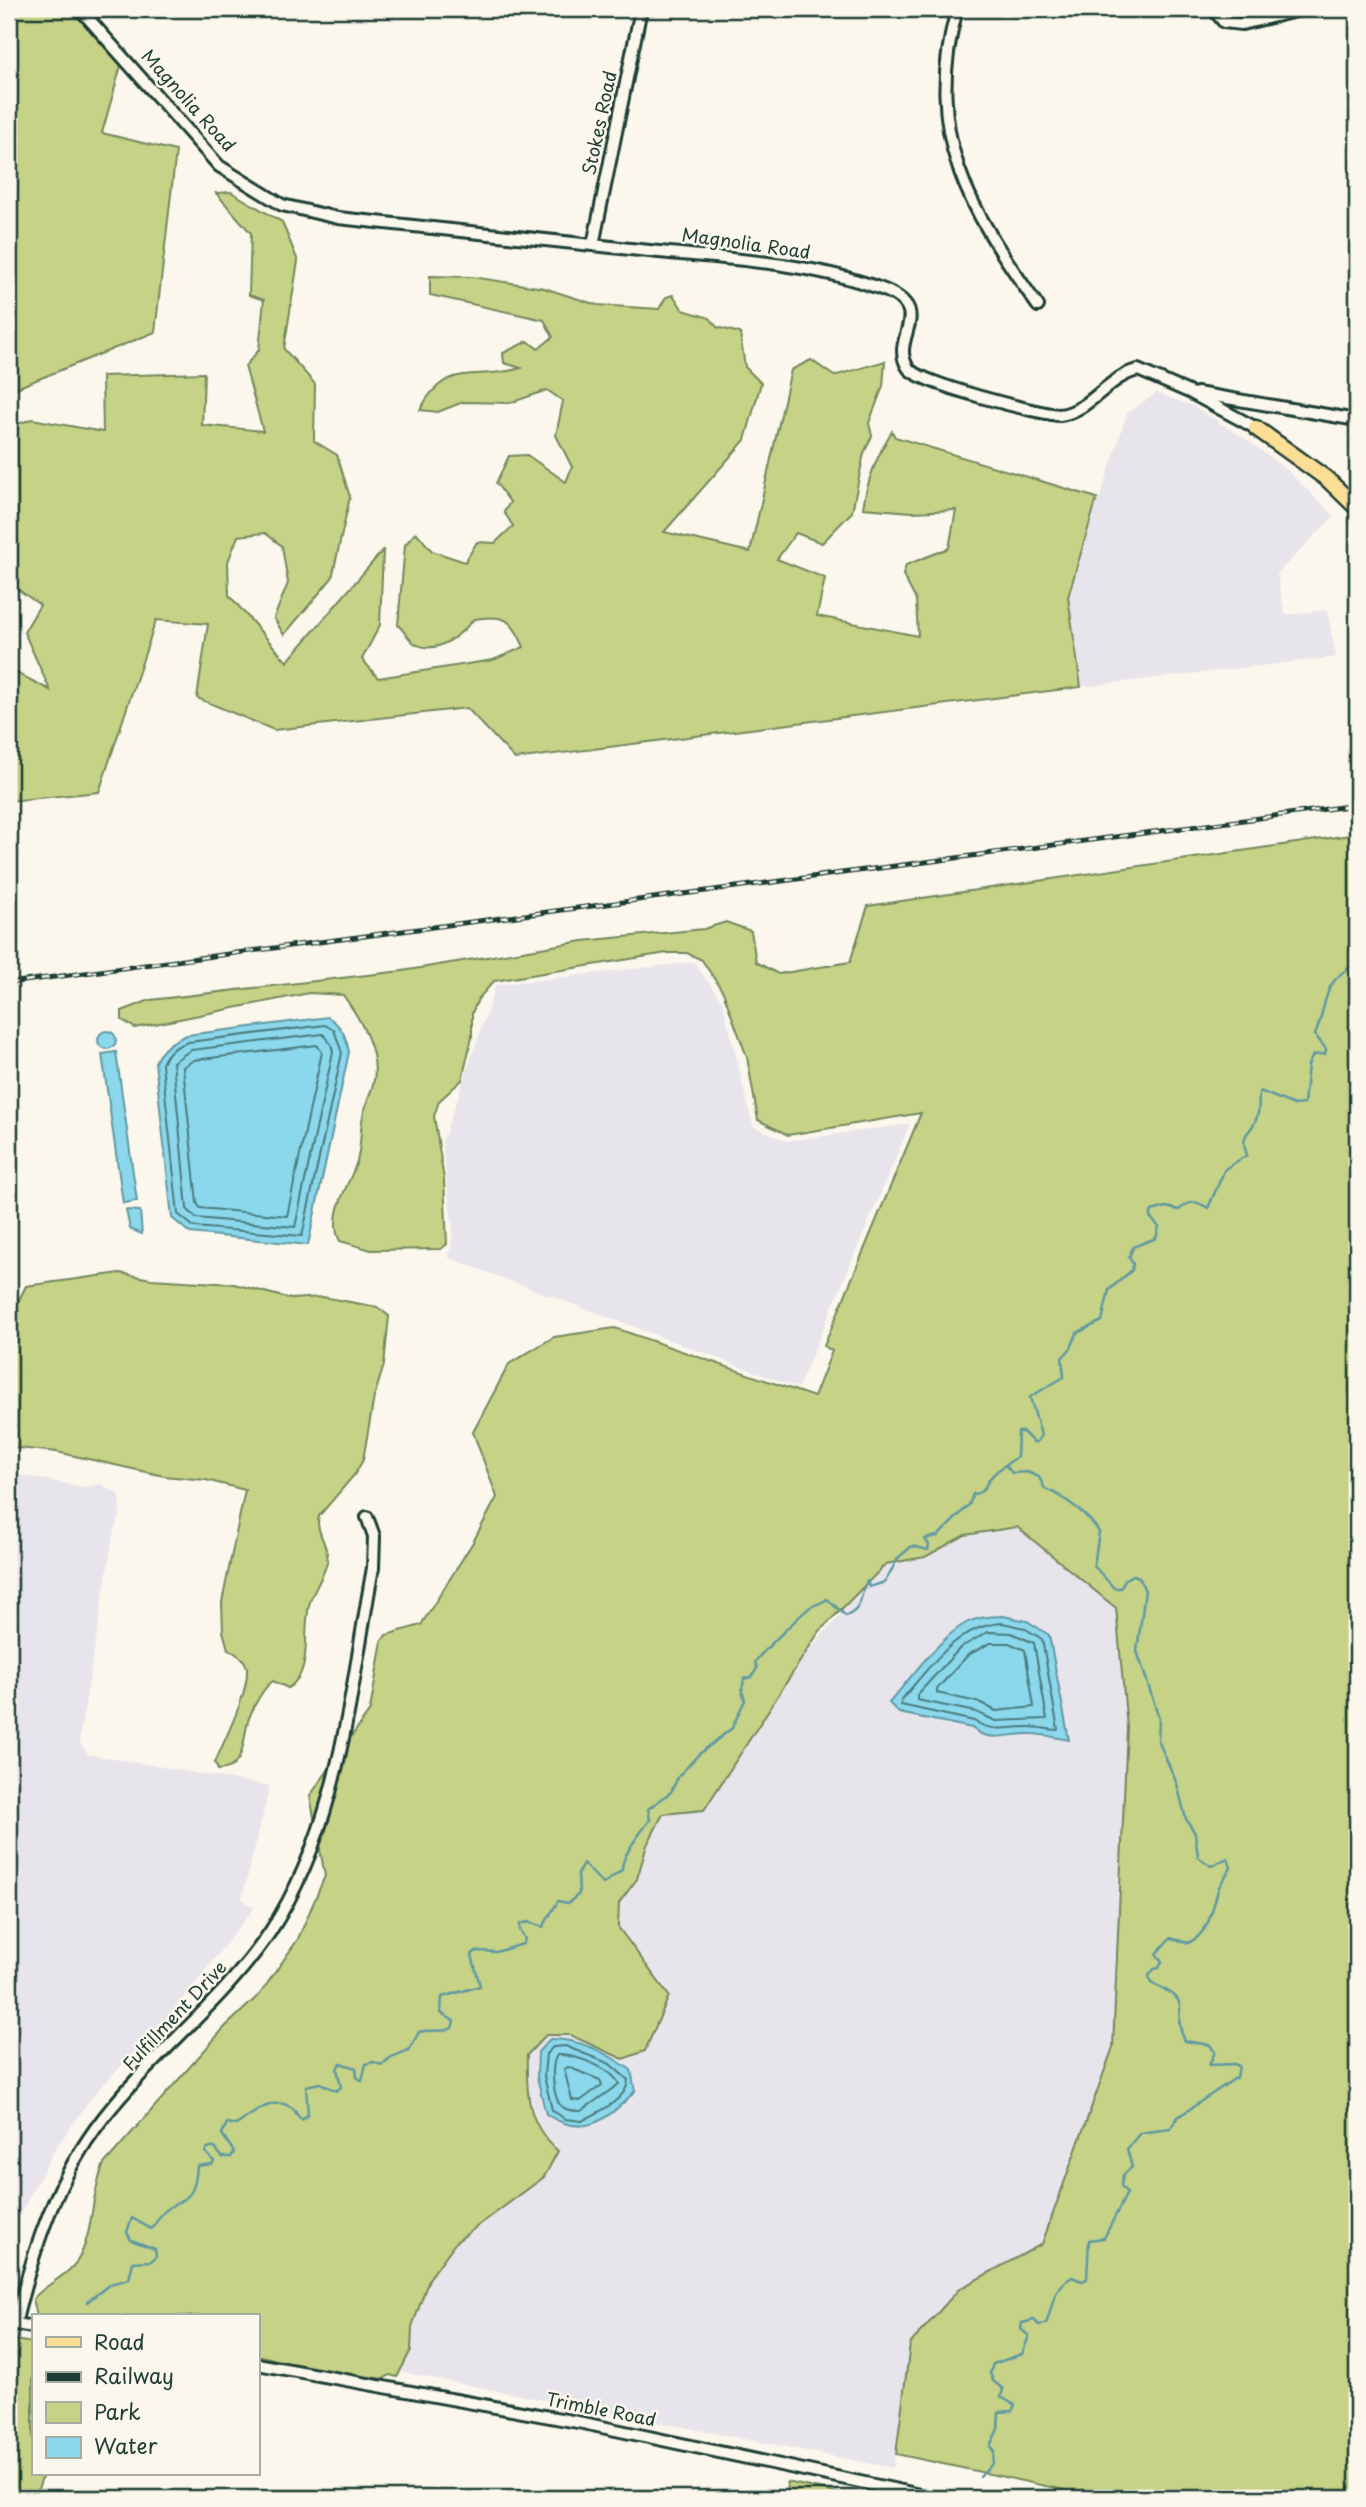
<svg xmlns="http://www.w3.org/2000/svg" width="1366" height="2507" font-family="'Playpen Sans',sans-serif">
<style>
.built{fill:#e8e4eb}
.green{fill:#c6d286;stroke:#72885d;stroke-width:2}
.water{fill:#8bd7ec;stroke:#6099a2;stroke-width:2}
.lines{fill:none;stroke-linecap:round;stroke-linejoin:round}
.shore{stroke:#4a7b7e;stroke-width:2}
.stream{stroke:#6099a2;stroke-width:2.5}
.minor-casing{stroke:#1f3d34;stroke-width:16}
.major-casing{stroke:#1f3d34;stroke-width:19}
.minor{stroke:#fbf7ec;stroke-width:10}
.major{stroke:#fdde96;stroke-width:14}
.rail-casing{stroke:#1f3d34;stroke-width:5}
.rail{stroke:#fbf7ec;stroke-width:2.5;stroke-dasharray:8;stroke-linecap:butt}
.labels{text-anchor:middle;stroke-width:5;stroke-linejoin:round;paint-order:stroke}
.street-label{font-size:18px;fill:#1f3d34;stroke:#fbf7ec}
</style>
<rect width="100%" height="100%" fill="#fbf7ec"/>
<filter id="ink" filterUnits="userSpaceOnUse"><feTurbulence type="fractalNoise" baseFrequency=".0143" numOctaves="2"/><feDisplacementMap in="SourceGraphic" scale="14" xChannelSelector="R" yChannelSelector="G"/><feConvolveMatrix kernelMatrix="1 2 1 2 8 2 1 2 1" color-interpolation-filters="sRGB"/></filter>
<g filter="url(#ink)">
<g class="built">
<polygon points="1157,393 1195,407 1247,440 1287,470 1334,516 1277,574 1285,615 1327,610 1336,657 1081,687 1068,597 1097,498 1100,498 1127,413"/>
<polygon points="694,962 723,1003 753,1126 787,1141 910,1124 798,1388 449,1258 453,1231 442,1143 496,985"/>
<polygon points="9,1473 85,1487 101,1484 119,1495 120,1515 114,1530 79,1741 88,1754 270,1786 242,1899 254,1908 167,2019 94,2094 55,2149 20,2214 9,2255"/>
<polygon points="1017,1527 1116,1608 1127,1728 1113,2047 1042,2244 978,2279 905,2381 893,2468 396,2371 429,2279 456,2242 544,2177 558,2151 546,2140 531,2115 526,2090 527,2055 545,2035 570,2035 623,2059 669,1996 618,1927 619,1903 663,1814 704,1810 805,1654 886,1564 926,1557 965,1535"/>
</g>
<g class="green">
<polygon points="9,9 74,9 122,62 102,133 176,151 155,332 9,391"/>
<path d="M231,192L282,222L298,261L284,349L315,384L314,441L337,455L350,497L332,578L284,635L274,618L288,583L282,546L265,533L238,536L228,562L229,595L287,662L383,550L380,625L362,659L378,678L493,660L524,647C512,619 505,614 474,619C460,635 437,657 414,643C409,639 403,630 398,625L405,545L416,532L432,551L465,562L477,542L495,543L513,526L504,512L510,502L496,483L509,456L527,455L566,482L572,467L556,435L563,401L547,390L510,403L463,402L438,412L420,410C447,359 474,382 521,368L504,363L503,353L528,341L538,349L553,337L544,320L430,295V276L472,277L544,288L597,305L659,309L666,297L673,295L683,310L710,318L717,327L740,333L745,367L761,383L745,440L664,532L750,552L791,370L811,360L834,376L885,361L883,386L869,423L872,436L864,453L852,512L822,543L796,533L777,559L825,578L817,616L918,636L916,600L903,575L906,565L949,548L956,510L912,512L863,508C867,480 878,454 892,431L895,437L1097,498L1068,597L1081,687L515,759L467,708L274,730L197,698L208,624L156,620L99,792L9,801V669L50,690L24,632L40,605L9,583V427L32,419L103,432L102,376L204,373L202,425L263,431L245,366L259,350L264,300L249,295L251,233L216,193Z"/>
<path d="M1357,834V2498H1102L896,2454L910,2344L959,2289L1042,2244L1113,2047L1127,1728L1116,1608L1017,1527L965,1535L925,1557L886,1564L819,1632L704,1810L663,1814L647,1845L637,1879L619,1903L618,1927L669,1996L645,2051L623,2059L570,2035H546L527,2055C526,2093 527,2124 558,2151L544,2177L456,2242L429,2279L412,2327L411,2350L397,2377L390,2375L383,2379L318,2370L257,2355V2316H37L33,2299C47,2282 71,2276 81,2254C94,2226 91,2193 104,2164L225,2027L260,1994L298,1939L325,1876L310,1796L370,1710L382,1641L386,1635L421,1625L473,1542L497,1497L473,1432L509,1364L554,1337L615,1328L814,1397L832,1351L824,1346L921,1113L788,1135L758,1120L747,1057L723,992L702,960L687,953H667L494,981L478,999L472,1013V1037L462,1080L439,1101L434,1116L444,1179L447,1244L441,1249L371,1250L340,1241C327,1216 348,1187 356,1164C361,1151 360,1135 362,1121C364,1107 371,1094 374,1080C379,1051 359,1017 343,995L309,993L135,1028L122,1020V1011L150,1000L402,971L583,941L704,929L726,922L751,931L756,962L778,974L850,962L868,906Z"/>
<path d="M120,1273L151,1279L234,1284L291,1299L323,1297L377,1307L389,1316L384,1365L374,1397L363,1460L355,1474L319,1516C314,1531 330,1546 327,1562C324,1576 314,1589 310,1602C301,1629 315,1671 288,1688L273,1681C263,1688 254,1706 249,1718C242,1737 247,1770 218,1770L215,1763C225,1738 249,1693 247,1668C245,1658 236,1654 228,1649L223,1631L222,1602L245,1490L206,1480L164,1476L57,1452L9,1447V1319L26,1286Z"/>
<polygon points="9,2339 33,2343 33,2474 43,2474 35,2498 9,2498"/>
<polygon points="787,2482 859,2498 789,2498"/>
</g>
<g class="water">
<path d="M328,1017C342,1026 346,1036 349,1052L308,1245L190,1233L172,1218L155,1062C163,1047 172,1041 187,1035Z"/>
<circle cx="107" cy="1040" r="9"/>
<polygon points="116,1052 137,1201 123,1203 102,1054"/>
<polygon points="126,1210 140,1211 142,1234 130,1229"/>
<path d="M1003,1616L1027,1621L1049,1635L1069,1740C1057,1738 1043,1734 1031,1734C1010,1733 989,1744 972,1728L899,1713L889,1703C910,1679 939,1638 966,1623C977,1617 990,1616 1003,1616Z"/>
<path d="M550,2039C581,2039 607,2053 631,2070L635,2091C607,2121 583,2139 546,2114L537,2077L538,2052Z"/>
</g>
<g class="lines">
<g class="shore">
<path d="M325,1025L334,1030L342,1053L302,1236L194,1227L178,1214L162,1064C167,1051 176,1046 189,1042Z"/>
<polygon points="323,1034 331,1044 333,1052 295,1227 196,1218 187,1209 173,1062 191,1050"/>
<polygon points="317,1045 322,1052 287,1216 200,1208 197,1203 183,1067 194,1060"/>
<path d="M1003,1623L1024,1628L1042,1639L1058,1730C1049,1730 1039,1727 1029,1727C1007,1727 993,1733 974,1721L901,1705V1700C930,1668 956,1625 1003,1623Z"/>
<polygon points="988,1632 1011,1633 1034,1643 1047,1719 996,1721 976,1712 917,1700 917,1695 961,1647"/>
<polygon points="990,1643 1009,1643 1025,1650 1034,1707 996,1711 981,1703 937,1693 937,1689 968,1655"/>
<path d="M565,2046L610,2064L628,2080C628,2099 597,2113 582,2121L565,2119L552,2110L544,2076L546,2054L553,2047Z"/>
<path d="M557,2055C574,2054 612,2068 619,2084L581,2111C575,2111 565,2111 560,2105C553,2095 550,2065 557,2055Z"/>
<polygon points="568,2067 600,2080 602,2085 580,2101 572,2100 564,2069"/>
</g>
<g class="stream">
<path d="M87,2302L110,2284L129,2279L133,2262L151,2261L156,2257L155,2249L131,2240L127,2232L132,2218L151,2229C155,2225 157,2220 161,2215C180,2193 194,2209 197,2166L212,2164L214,2161L205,2152L207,2148H215L222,2157H231L234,2152L222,2134L227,2123L236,2125C250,2116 273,2094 292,2108C297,2111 296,2117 302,2120L308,2114L306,2086L320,2083L336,2091L341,2087L337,2069L340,2063L356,2068L357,2077L362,2081L366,2064L373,2062L382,2065L391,2057L409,2050L419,2032C430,2029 443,2033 452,2028L454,2021L441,2013L442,1997L480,1986L472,1955L476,1951L496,1952L523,1944L525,1939L520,1930V1924L528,1922L543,1927L558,1901L568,1903L579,1894L578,1874L583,1863L603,1884L622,1870C621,1856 641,1832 650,1820L648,1809L671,1792L678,1777L698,1755L732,1728L745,1700L742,1691L744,1679L752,1677L757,1668L755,1662C758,1656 805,1610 812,1606C818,1604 822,1603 827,1599L846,1616C864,1609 859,1595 867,1581L869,1587L885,1582L898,1558L912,1546L928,1550L929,1545L925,1539L938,1536L969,1505L973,1494C988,1492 984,1483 993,1475C999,1468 1009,1463 1017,1457L1018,1432H1023L1033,1442H1037L1041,1435L1030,1397L1064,1377L1062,1358L1071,1348L1077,1333L1102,1321L1109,1290L1132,1270L1133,1264L1129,1257L1133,1247L1156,1238L1159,1227L1150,1217L1152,1211L1166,1207L1179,1210C1189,1201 1196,1200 1208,1208L1225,1169L1247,1155C1238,1129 1254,1135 1258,1113C1260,1105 1257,1100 1260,1091L1294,1105L1304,1104L1308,1065L1313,1055L1325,1054L1326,1049L1315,1035C1329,1000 1320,983 1357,963"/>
<path d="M980,2477L992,2464L994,2452L990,2446L998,2429L999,2412L1012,2411L1015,2405L1001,2397L1003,2389L993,2381L990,2373L993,2364L1022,2354L1029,2336L1021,2329L1022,2323L1034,2320L1039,2325L1046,2324C1054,2303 1051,2290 1072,2277L1082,2281L1087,2279L1089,2240L1104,2238L1127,2193L1121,2186L1123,2175L1132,2167L1127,2149L1140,2133L1170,2129L1178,2117L1237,2077L1239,2066L1234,2064L1209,2065L1215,2052L1210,2045L1185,2041C1168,2007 1200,2004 1151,1983L1149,1976L1154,1969L1159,1968L1162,1961L1156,1954L1170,1938L1188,1943C1211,1933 1212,1907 1219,1887C1222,1881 1227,1874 1231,1868L1228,1858L1211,1866L1198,1857L1195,1833L1186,1819L1177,1784L1158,1740L1159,1718L1137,1651L1145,1591L1139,1577L1133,1575L1125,1579L1121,1588H1114L1094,1566L1099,1532C1089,1515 1062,1495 1045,1489L1039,1477L1027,1472L1012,1473L1006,1466"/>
</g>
<g class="minor-casing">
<g id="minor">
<path d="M80,9L219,166L282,205L338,218C445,229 552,241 659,252C731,259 810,263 879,288C941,310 886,338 909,369C920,383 1038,414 1060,415C1092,410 1107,377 1138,370L1191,393L1256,428"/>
<path d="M957,9C923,135 968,207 1038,306"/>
<polyline points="1213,9 1224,22 1242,24 1304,9"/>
<polyline points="593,245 641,9"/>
<polyline points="1197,393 1357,420"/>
<polyline points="9,2323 33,2327"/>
<path d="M15,2324C33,2250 56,2178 104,2117C155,2052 223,2002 270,1932C340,1825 350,1691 373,1568L374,1536L367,1517"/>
<polyline points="257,2364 583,2423 935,2498"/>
</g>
</g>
<g class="major-casing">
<polyline id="major" points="1256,428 1327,479 1357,508"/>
</g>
<use href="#minor" class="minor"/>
<use href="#major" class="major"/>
<g class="rail-casing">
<polyline id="rail" points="9,983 1357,805"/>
</g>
<use href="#rail" class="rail"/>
</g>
</g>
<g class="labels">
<g class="street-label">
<text transform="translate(188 101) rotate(48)" y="6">Magnolia Road</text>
<text transform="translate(600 123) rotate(-78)" y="6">Stokes Road</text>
<text transform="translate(746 244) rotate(8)" y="6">Magnolia Road</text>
<text transform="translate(175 2016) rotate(-47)" y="6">Fulfillment Drive</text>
<text transform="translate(601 2410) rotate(11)" y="6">Trimble Road</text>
</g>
</g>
<rect width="1366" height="2507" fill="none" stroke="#fbf7ec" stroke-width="35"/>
<rect x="18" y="18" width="1331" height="2472" fill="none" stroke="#1f3d34" stroke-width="2.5" filter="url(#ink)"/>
<rect x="32" y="2314" width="228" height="161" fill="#fbf7ec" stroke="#a3ada2" stroke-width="2"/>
<rect x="46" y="2337" width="35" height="10" fill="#fdde96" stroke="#a3ada2" stroke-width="2"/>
<text x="94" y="2350" font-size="21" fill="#1f3d34">Road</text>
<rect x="46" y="2372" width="35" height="10" fill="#1f3d34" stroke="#a3ada2" stroke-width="2"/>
<text x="94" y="2384" font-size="21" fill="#1f3d34">Railway</text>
<rect x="46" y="2402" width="35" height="21" fill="#c6d286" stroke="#a3ada2" stroke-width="2"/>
<text x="94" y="2420" font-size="21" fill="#1f3d34">Park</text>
<rect x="46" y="2437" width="35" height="21" fill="#8bd7ec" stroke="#a3ada2" stroke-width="2"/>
<text x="94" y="2454" font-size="21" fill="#1f3d34">Water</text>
</svg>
